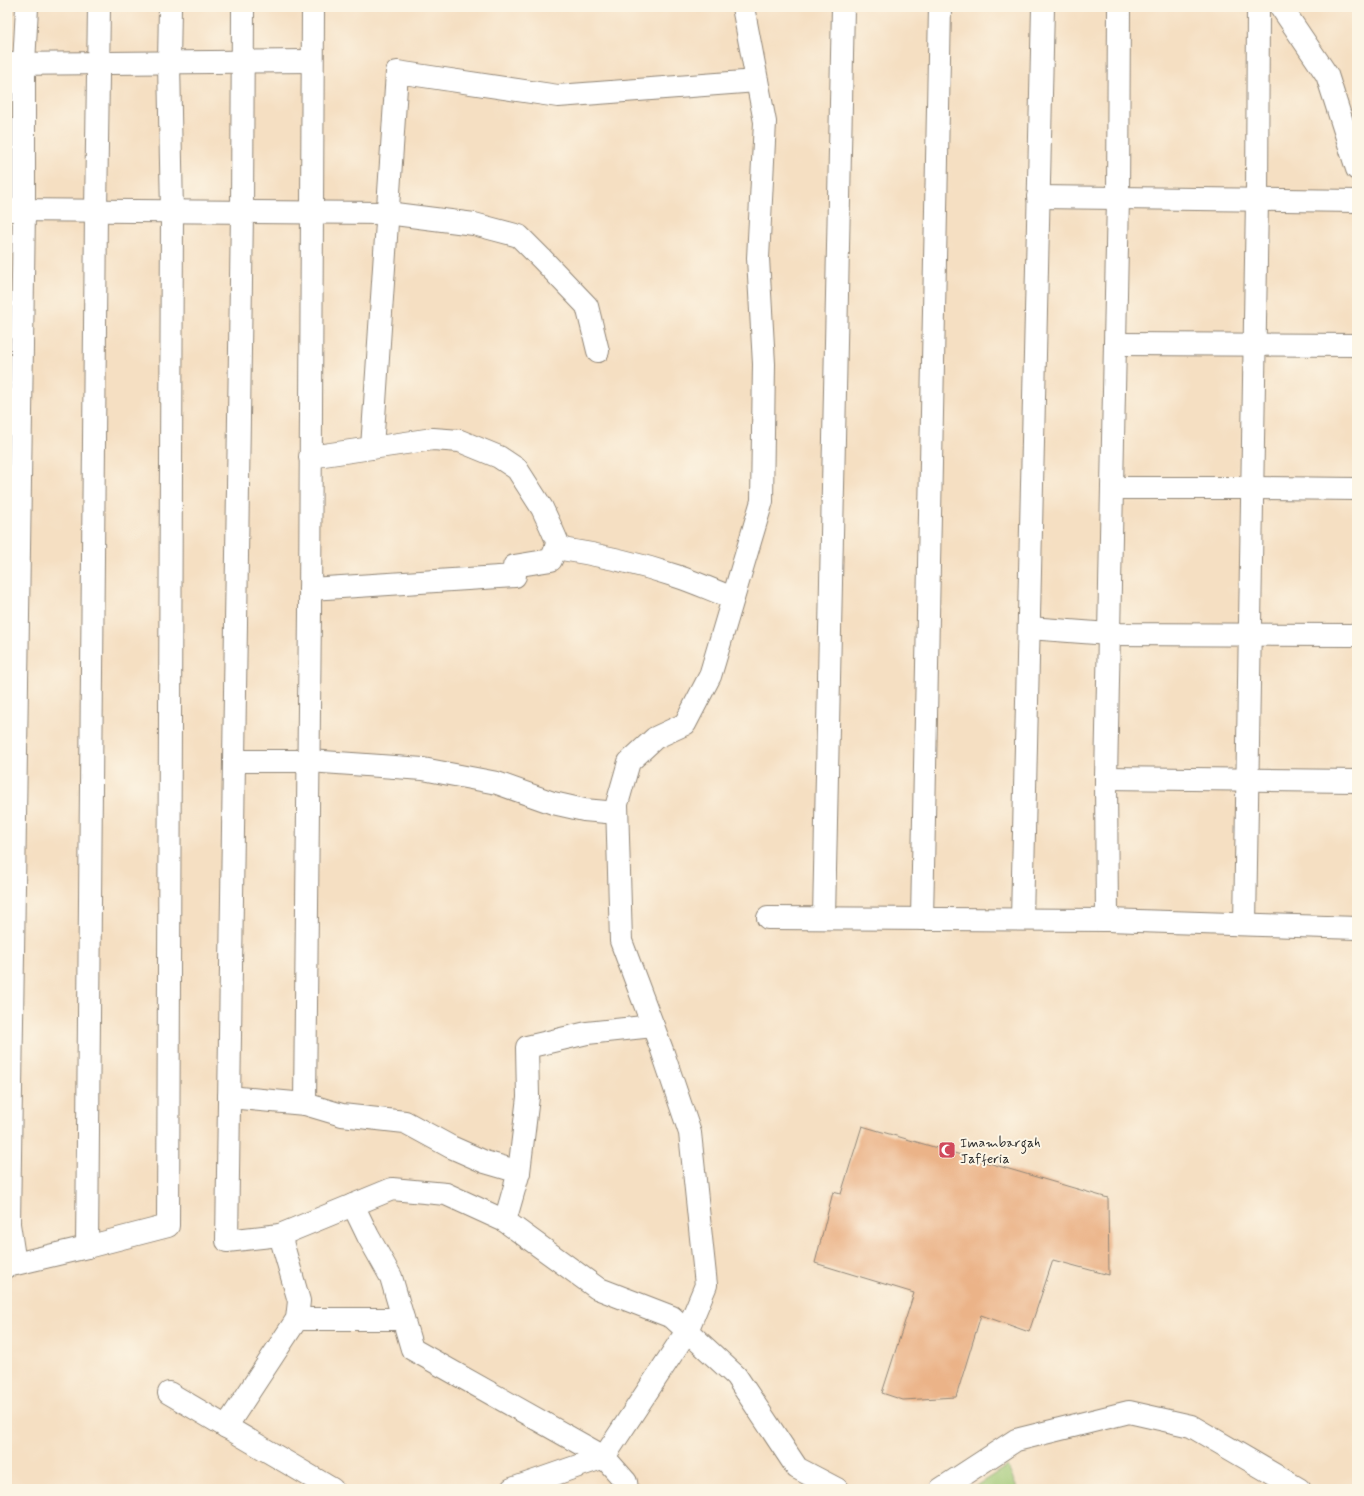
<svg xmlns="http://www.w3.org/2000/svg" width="1364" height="1496" font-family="Mynerve,sans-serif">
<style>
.green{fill:#9fc874;stroke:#657a50}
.building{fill:#ebb388}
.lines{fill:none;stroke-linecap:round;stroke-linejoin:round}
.minor-casing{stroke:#908576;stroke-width:24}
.minor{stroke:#fff;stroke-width:22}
.labels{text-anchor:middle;stroke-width:4;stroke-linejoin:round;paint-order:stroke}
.poi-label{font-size:14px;fill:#2b2b2b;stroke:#fcf5e5;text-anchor:start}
</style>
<rect width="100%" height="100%" fill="#fcf5e5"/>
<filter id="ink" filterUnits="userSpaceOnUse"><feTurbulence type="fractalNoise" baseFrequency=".025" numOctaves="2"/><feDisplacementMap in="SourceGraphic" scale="8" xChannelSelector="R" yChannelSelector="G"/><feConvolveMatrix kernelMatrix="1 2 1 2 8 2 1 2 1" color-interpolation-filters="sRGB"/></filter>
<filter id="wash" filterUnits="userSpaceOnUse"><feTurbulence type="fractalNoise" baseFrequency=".012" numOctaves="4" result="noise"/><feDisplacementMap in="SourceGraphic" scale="16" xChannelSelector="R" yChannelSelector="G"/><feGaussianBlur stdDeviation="0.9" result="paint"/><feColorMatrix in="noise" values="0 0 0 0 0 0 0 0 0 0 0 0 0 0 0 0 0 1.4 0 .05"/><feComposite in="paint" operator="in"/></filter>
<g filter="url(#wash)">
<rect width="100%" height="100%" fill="#f5dfc2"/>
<polygon class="green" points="1007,1466 1018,1489 971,1489"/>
<g id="blocks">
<polygon class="building" points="862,1126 1108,1198 1109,1275 1053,1260 1029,1332 981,1315 956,1397 903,1400 882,1393 914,1293 815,1263 833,1192 841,1194"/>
</g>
</g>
<g filter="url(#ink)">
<use href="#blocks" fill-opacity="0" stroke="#908576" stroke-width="1"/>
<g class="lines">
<g class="minor-casing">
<g id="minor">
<polyline points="243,7 242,212 227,1241 280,1235 392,1189 446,1194 505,1221 597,1288 672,1317 736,1376 797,1468 837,1489"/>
<polyline points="1281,7 1327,75 1357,169"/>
<polyline points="7,64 312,61"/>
<polyline points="1038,197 1357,201"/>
<polyline points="7,210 387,213 474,224 519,236 542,259 587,306 598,351"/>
<polyline points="1115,344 1357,345"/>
<polyline points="372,448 397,72 558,96 757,81"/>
<path d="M310,457L433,439L460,441L499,457L517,469L542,508L550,525L557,541L556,548C596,554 637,563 676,576C695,582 714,591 733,598"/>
<polyline points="1112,488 1252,488 1357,489"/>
<polyline points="310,589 515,576 514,566 551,560 556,548"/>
<polyline points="1029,628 1109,634 1357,635"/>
<polyline points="234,761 309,761 423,769 497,783 553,803 584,810 617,813"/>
<polyline points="1106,778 1357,781"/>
<polyline points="768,918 1107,920 1357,928"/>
<polyline points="824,918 843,7"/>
<polyline points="922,919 940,7"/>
<polyline points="1022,919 1043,7"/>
<polyline points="1107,920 1106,778 1118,198 1119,7"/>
<polyline points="1245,924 1257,200 1258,7"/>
<polyline points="229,1097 305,1104 342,1115 405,1122 451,1147 485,1162 519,1172"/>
<polyline points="305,1104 310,611 313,7"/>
<polyline points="353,1205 368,1236 391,1277 412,1349 604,1457 626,1482 627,1489"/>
<polyline points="505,1221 519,1172 528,1097 527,1047 587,1033 653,1026"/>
<polyline points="87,1247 168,1226 172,212 169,63 170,7"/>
<polyline points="15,1264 9,1224 24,210 24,64 27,7"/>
<polyline points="7,1266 87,1247 96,211 99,7"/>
<polyline points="297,1319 403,1319"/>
<polyline points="169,1393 332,1489"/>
<polyline points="226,1427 297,1319 299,1301 280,1235"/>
<polyline points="512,1489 604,1457 687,1331 706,1285 690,1133 662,1050 621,941 617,804 629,762 655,738 685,724 710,676 762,501 764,364 758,258 765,122 743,7"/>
<polyline points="941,1489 1016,1440 1129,1412 1191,1426 1299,1489"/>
</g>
</g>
<use href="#minor" class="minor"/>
</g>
</g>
<defs>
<g id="mosque-square" transform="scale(0.9)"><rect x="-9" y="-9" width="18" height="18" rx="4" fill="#d1495b" stroke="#fcf5e5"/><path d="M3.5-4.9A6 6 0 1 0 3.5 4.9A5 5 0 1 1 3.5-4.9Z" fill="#fff"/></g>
</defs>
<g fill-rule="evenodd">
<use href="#mosque-square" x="947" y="1150"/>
</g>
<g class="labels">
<g class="poi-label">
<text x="960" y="1147">Imambargah<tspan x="960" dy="16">Jafferia</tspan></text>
</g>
</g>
<rect width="1364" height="1496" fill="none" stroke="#fcf5e5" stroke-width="24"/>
</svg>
